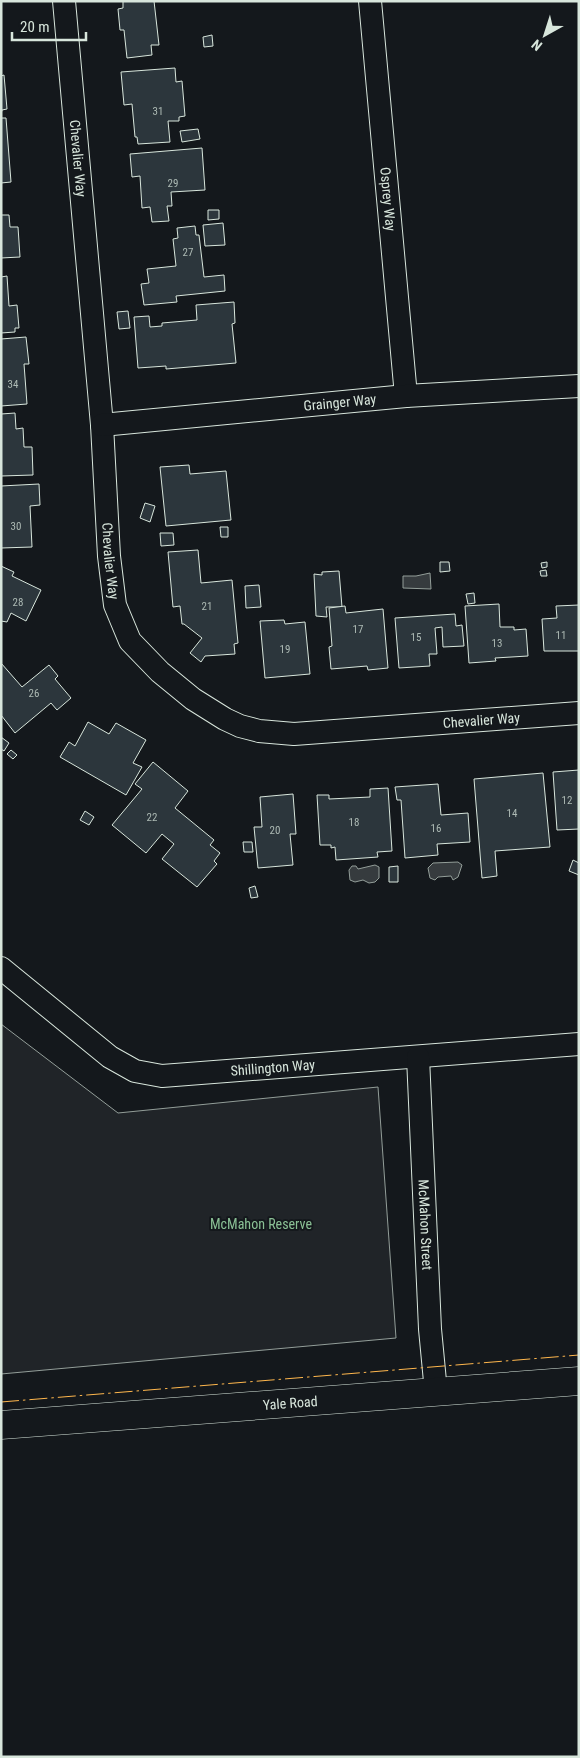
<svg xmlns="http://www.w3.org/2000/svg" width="580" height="1758" font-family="'Roboto Condensed',sans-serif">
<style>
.green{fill:#202428;stroke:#939e99}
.water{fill:#363b3e;stroke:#939e99}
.building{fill:#2c363c;stroke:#d8e6dc}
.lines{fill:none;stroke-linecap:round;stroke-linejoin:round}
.minor-casing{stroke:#d8e6dc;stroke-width:24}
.primary-casing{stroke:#d8e6dc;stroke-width:29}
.minor{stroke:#14181c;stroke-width:22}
.primary{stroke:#14181c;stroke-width:28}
.power{stroke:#ffb74d;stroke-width:1;stroke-dasharray:18 4 2.5 4;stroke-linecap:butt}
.labels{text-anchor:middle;stroke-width:4;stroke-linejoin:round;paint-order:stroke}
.number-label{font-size:11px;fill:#adbab4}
.street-label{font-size:14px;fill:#d8e6dc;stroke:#14181c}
.park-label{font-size:14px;fill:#8ac095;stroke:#14181c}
</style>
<rect width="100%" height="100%" fill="#14181c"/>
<polygon class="green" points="1,1024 118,1113 378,1087 396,1338 1,1374"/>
<g class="water">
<polygon points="430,573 431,589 403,588 403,576 416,576"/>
<polygon points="458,862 462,865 458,877 453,880 451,876 438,877 435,880 430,878 428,868 433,863"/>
<polygon points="375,865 379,867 379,878 375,882 369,883 363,880 355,882 350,880 349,870 352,866 356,866 358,869"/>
</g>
<g class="building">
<polygon points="123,1 154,1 159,45 151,45 152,55 127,58 124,30 120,30 118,9 123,8"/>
<polygon points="212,35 213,46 204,47 203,37"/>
<polygon points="175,68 176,82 182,81 185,116 179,117 179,121 168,121 170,142 138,144 137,137 135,137 132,104 124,105 121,72"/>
<polygon points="4,75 7,109 2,110 1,114 1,76"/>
<polygon points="1,118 6,118 11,182 1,183"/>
<polygon points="198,129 200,139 182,142 180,131"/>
<polygon points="202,148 205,190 171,192 172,206 167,206 169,221 152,222 150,207 142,208 140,176 132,177 130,154"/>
<polygon points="208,210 219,210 219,219 208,220"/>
<polygon points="1,215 9,215 10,227 18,227 20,257 1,258"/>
<polygon points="223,223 225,245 205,246 203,225"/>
<polygon points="195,226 196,235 199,235 204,277 224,275 225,291 176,296 177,302 144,305 141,284 149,283 147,269 176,266 173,239 178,238 177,228"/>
<polygon points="7,276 9,306 17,305 19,328 15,328 15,332 1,333 1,277"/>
<polygon points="234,302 235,323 232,324 236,363 166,369 166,366 138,368 134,317 149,316 150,327 162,326 162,323 197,320 196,305"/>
<polygon points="128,311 130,328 119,329 117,312"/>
<polygon points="26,337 29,364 24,364 27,404 1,406 1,339"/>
<polygon points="15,413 16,429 23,428 24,447 32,447 33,475 1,476 1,414"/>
<polygon points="189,465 190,474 226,471 231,520 166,526 160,467"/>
<polygon points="39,484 40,505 30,506 32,547 1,548 1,486"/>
<polygon points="145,503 155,506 150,522 140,518"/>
<polygon points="220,527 228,527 228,537 221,537"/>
<polygon points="160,533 173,533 174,545 161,546"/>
<polygon points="198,550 201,583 232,580 238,643 234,644 235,654 205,656 201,662 190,653 202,638 184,624 182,624 180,606 173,607 168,552"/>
<polygon points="440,562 449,562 450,571 440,572"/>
<polygon points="547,562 547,567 542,568 541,563"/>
<polygon points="1,566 14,572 12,576 41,590 26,621 11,613 7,622 1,621"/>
<polygon points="546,570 547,576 541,576 540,571"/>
<polygon points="339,571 342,607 326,607 327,617 316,616 314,574 322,575 322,572"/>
<polygon points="259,585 261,607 246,608 245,586"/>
<polygon points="474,593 475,603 468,604 466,594"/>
<polygon points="499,604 500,627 514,627 514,630 526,629 528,656 495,658 496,661 469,663 465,606"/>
<polygon points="579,605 579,651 544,651 542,619 557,618 556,606"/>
<polygon points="345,606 346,613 383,609 388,668 368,670 367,666 331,669 329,647 332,646 329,608"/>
<polygon points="455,614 456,626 462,625 464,646 443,647 442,627 435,628 437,654 429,654 430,666 399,668 395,618"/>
<polygon points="284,620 285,624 305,622 310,674 265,678 260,621"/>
<polygon points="1,663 22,687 49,665 58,676 55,679 71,698 57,710 51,703 15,733 1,715"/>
<polygon points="88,722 109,734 116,723 146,740 133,763 142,767 126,795 60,757 69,742 75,746"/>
<polygon points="1,737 9,743 4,751 1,749"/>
<polygon points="11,750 17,755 13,759 7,754"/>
<polygon points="153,762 188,791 175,808 214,840 210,845 220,853 214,861 217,864 197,887 162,859 174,844 162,834 146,853 112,825 142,789 135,784"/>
<polygon points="579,770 579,829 557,830 553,772"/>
<polygon points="543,773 550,847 495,851 497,876 482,878 474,779"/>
<polygon points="438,784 441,815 468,813 470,842 437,844 438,855 405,858 401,800 397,800 395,787"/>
<polygon points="388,788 392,851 377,852 378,857 336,860 335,847 331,848 331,845 320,845 317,795 329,795 329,799 370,797 370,789"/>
<polygon points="293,794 296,834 290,834 293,865 258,868 254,827 262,827 260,797"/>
<polygon points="85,811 94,817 89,825 80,820"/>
<polygon points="243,842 252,842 253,852 244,852"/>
<polygon points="573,860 579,863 579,875 569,871"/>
<polygon points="398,866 398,882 389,882 389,867"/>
<polygon points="255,886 258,897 251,898 249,888"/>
</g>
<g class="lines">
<g class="minor-casing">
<g id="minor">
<path id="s1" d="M64,1L102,425L109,556L115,605L130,641L160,672L193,699L225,719L240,726L259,731L294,734L579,713"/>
<path id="s2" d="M370,1L406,396"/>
<path id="s3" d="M102,425L406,396L579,386"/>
<path id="s4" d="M1,968L110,1057L135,1071L162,1076L579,1044"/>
<path id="s5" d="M418,1057L430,1329L436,1392"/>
</g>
</g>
<g class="primary-casing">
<g id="primary">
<path id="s6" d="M1,1425L579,1381"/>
</g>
</g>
<use href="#minor" class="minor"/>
<use href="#primary" class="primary"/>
<polyline class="power" points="1,1402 579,1355"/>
</g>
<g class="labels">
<g class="number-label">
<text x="158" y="115">31</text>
<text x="173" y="187">29</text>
<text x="188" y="256">27</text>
<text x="13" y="388">34</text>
<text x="16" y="530">30</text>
<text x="18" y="606">28</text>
<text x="207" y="610">21</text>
<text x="358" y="633">17</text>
<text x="561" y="639">11</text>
<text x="416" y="641">15</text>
<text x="497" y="647">13</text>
<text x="285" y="653">19</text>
<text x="34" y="697">26</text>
<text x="567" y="804">12</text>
<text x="512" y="817">14</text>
<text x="152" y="821">22</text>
<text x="354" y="826">18</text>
<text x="436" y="832">16</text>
<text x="275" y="834">20</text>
</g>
<g class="street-label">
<text dy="5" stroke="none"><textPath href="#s1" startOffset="158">Chevalier Way</textPath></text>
<text dy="5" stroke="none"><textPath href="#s2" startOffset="199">Osprey Way</textPath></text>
<text dy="5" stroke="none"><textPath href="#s3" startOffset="239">Grainger Way</textPath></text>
<text dy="5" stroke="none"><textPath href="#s1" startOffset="562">Chevalier Way</textPath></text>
<text dy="5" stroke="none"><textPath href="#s1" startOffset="1028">Chevalier Way</textPath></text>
<text dy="5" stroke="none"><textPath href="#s4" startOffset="308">Shillington Way</textPath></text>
<text dy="5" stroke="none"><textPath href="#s5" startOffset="168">McMahon Street</textPath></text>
<text dy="5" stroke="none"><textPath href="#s6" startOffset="290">Yale Road</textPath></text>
</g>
<g class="park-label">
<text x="261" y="1229">McMahon Reserve</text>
</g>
</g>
<rect width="580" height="1758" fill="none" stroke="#d8e6dc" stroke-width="5"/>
<g transform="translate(545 35) rotate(219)" stroke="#14181c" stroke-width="4" paint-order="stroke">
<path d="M0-4L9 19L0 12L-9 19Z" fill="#d8e6dc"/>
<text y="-8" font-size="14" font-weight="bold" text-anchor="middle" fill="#d8e6dc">N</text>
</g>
<path d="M12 32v8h74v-8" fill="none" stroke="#d8e6dc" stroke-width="2.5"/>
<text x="20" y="32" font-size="15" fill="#d8e6dc" stroke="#14181c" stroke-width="4" paint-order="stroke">20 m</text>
</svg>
